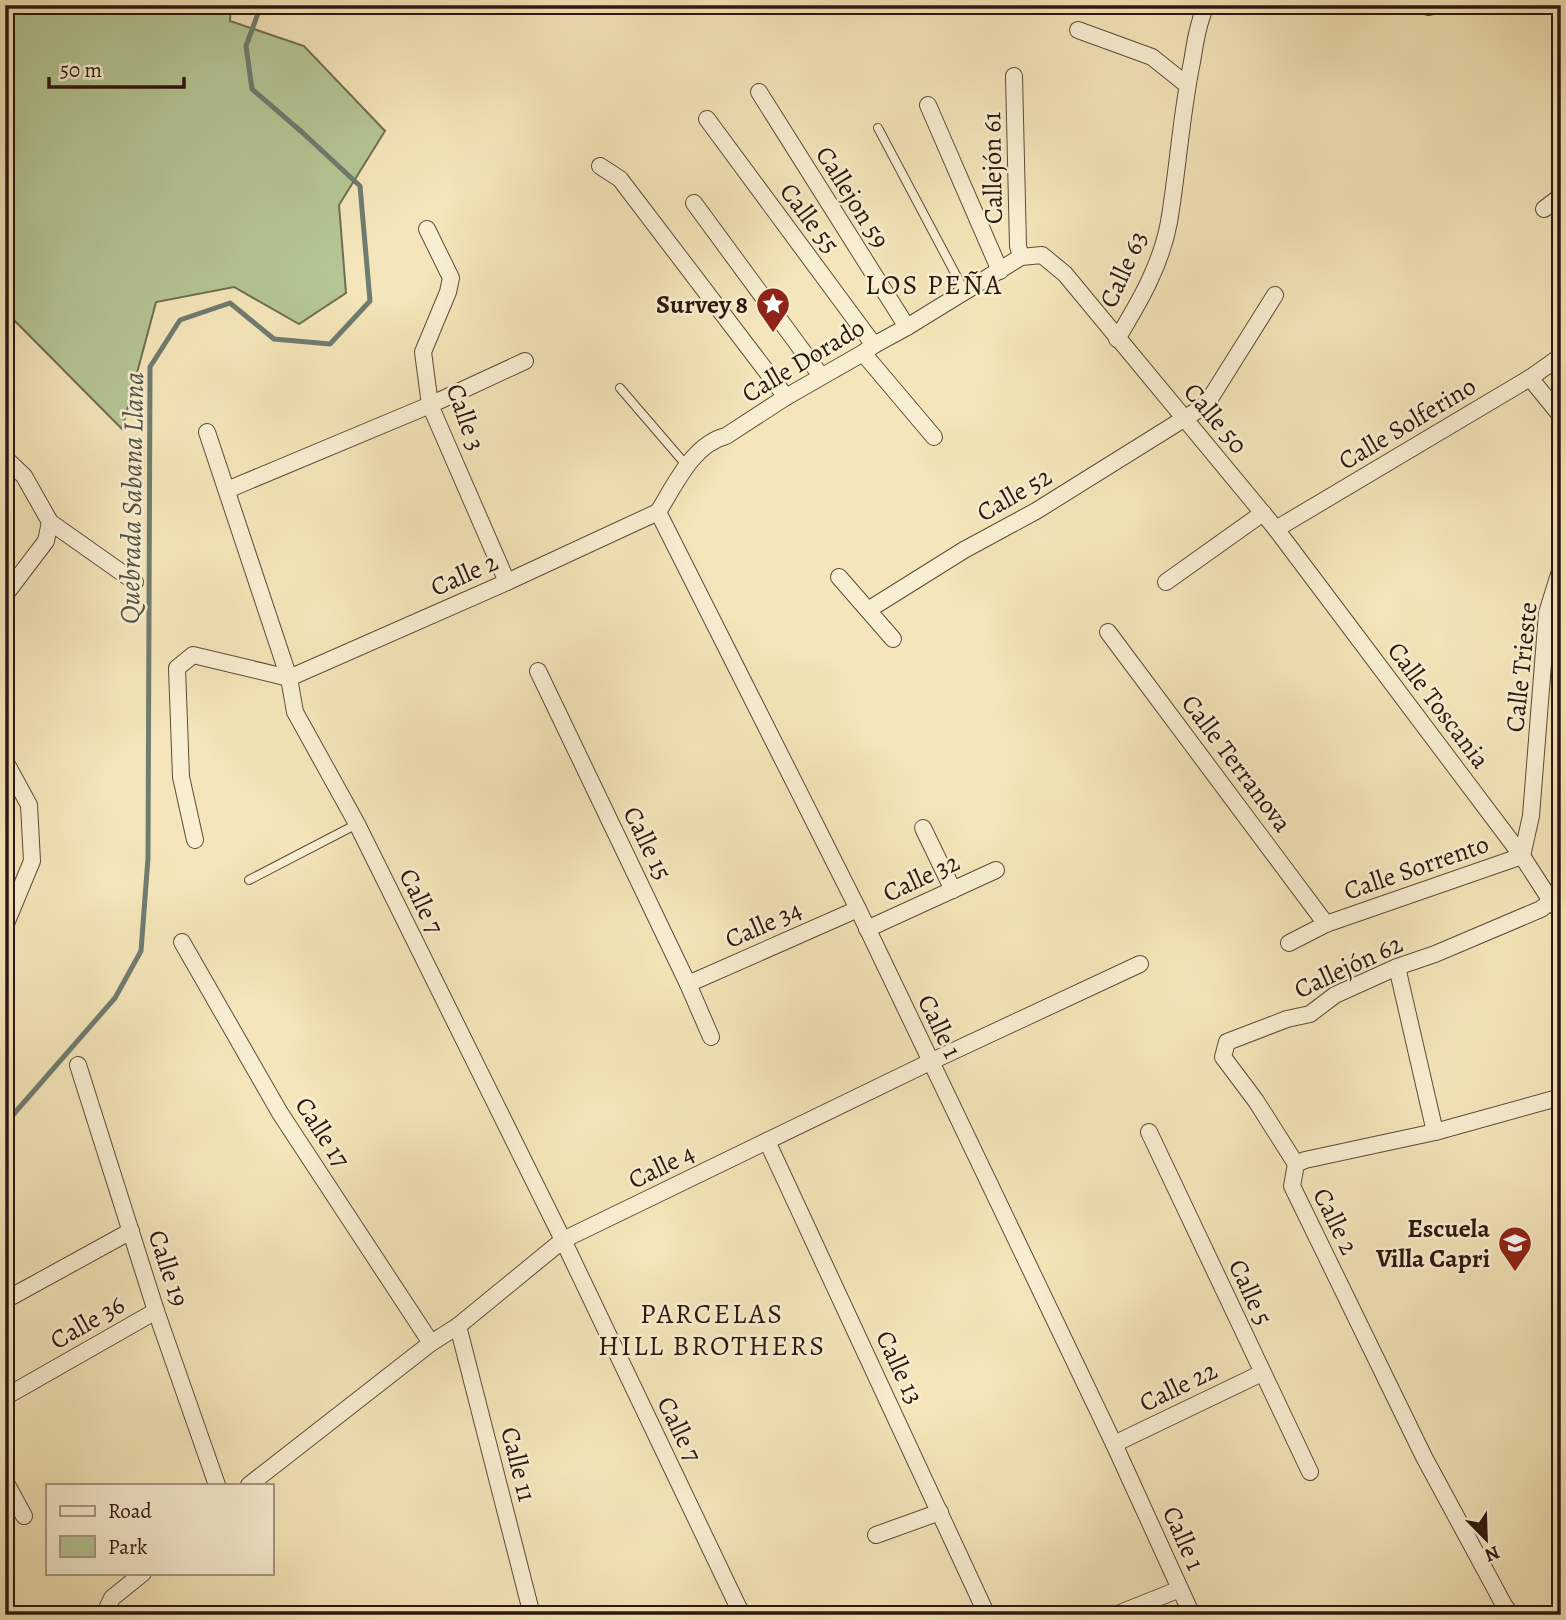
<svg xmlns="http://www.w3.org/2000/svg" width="1566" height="1620" font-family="Alegreya,serif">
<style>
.green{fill:#b5c695;stroke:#706e52;stroke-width:2}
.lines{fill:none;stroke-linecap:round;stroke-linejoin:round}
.stream{stroke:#6f7c70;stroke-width:5}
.service-casing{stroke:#5e4b39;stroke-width:10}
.minor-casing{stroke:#5e4b39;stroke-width:18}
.service{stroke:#f8efd2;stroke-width:8}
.minor{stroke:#f8efd2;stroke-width:16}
.labels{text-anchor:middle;stroke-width:5;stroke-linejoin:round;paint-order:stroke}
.street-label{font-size:26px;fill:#2c170e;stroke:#f8efd2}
.poi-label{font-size:26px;font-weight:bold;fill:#2c170e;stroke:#f8efd2;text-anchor:end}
.neighbourhood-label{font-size:28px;letter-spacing:2px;fill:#2c170e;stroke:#f8efd2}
.water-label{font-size:28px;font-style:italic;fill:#535247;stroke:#f8efd2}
</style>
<rect width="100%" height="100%" fill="#f4e6ba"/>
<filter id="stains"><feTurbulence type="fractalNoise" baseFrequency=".00286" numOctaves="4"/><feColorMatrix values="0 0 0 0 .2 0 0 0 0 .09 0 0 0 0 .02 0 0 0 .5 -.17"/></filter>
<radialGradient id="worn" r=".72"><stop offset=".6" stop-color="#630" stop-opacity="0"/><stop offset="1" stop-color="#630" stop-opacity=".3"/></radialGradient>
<polygon class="green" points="5,5 231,5 230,21 304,46 385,131 339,205 346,293 299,324 234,287 156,302 122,429 5,311"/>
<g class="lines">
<polyline class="stream" points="5,1124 115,998 141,951 148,858 150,367 180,320 230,303 274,339 330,344 370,301 360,186 303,133 252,89 246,46 261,5"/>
<g class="service-casing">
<g id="service">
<polyline points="878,128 965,292"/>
<polyline points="620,388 687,466"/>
<polyline points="249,880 357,824"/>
</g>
</g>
<g class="minor-casing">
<g id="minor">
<polyline points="1422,5 1429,7 1435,5"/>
<polyline points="1078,30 1152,57 1187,85"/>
<polyline points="1014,76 1018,246 1021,257"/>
<polyline points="759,92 907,327"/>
<polyline points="928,105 1000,271"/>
<polyline points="707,119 874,345"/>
<polyline points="600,166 620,179 786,397"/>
<polyline points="694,203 821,376"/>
<polyline points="1544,209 1561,196"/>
<polyline points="427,229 451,278 448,292 423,352 430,405 507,582"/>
<path d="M1117,339C1140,301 1161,265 1169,222C1178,169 1181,115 1192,62C1195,43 1198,24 1206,5"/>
<polyline points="863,353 934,437"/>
<polyline points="1530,378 1561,416"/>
<polyline points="207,432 289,678 295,712 357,824 563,1240 742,1615"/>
<polyline points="5,458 24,476 50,522 135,582"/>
<polyline points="227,490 430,405 525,361"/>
<path d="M658,512C675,485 693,444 726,436L786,397L863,353L874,345L907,327L1021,257L1042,255L1065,274L1276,529L1522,856L1551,901L1561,912"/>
<polyline points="658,512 858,909 1114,1444 1192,1615"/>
<polyline points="1276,529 1530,378 1561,356"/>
<polyline points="839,577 893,639"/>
<polyline points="1166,582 1263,513"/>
<polyline points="5,595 46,541 50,522"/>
<polyline points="868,610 964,550 1036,511 1206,405 1275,295"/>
<polyline points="1108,632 1326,924"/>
<polyline points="538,671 688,984 711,1037"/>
<polyline points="5,761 29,805 32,861 5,926"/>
<polyline points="923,828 953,890"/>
<polyline points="195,840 181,777 177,668 193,655 289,678 507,582 658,512"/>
<polyline points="867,929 996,870"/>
<polyline points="182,942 280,1113 431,1343"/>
<polyline points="1289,943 1326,924 1522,856 1531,816 1547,613 1561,568"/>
<polyline points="1397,967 1435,1132"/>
<polyline points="688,984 858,909"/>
<polyline points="78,1065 156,1311 217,1485"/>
<polyline points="1149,1132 1310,1472"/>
<polyline points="767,1141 987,1615"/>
<polyline points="1296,1164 1292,1186 1424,1457 1504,1605 1511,1615"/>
<polyline points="1296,1164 1256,1101 1223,1057 1227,1042 1287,1019 1310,1014 1335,995 1397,967 1435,954 1541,909 1551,901"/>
<polyline points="1296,1164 1305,1160 1435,1132 1561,1097"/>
<polyline points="9,1298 131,1231"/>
<polyline points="458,1326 532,1615"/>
<polyline points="5,1397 156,1311"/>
<polyline points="1114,1444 1262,1373"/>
<polyline points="5,1481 24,1516"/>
<polyline points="249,1485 431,1343 458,1326 563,1240 930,1062 1140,964"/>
<polyline points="876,1535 940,1512"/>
<polyline points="104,1615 112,1598 143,1573"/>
<polyline points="1115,1615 1180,1589"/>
</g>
</g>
<use href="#service" class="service"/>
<use href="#minor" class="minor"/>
</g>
<defs>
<g id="sight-pin" transform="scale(1.75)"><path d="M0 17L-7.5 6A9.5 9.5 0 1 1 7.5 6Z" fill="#8f2418" stroke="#f8efd2"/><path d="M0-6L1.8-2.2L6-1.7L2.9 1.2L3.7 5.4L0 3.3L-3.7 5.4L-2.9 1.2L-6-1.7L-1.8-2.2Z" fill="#fff"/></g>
<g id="school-pin" transform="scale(1.75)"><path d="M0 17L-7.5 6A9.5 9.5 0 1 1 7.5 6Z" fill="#8f2418" stroke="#f8efd2"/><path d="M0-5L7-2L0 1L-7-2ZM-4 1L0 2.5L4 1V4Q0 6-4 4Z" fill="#fff"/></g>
</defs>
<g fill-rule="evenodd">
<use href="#sight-pin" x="773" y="304"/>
<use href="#school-pin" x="1515" y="1243"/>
</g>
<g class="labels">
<g class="street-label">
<text transform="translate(992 168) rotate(-91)" y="9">Callejón 61</text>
<text transform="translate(853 197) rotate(58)" y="9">Callejon 59</text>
<text transform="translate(810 218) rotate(53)" y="9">Calle 55</text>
<text transform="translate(1123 269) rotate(-66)" y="9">Calle 63</text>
<text transform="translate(803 360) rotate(-31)" y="9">Calle Dorado</text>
<text transform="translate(466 417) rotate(71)" y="9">Calle 3</text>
<text transform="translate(1216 418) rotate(50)" y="9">Calle 50</text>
<text transform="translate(1407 423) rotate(-31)" y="9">Calle Solferino</text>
<text transform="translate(1014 494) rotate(-30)" y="9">Calle 52</text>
<text transform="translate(464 574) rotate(-24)" y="9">Calle 2</text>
<text transform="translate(1521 667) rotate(-84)" y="9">Calle Trieste</text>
<text transform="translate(1439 705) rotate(53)" y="9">Calle Toscania</text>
<text transform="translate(1237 763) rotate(53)" y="9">Calle Terranova</text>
<text transform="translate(648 843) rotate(64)" y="9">Calle 15</text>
<text transform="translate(1416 867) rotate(-19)" y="9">Calle Sorrento</text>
<text transform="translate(921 877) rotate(-25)" y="9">Calle 32</text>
<text transform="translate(422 901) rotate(64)" y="9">Calle 7</text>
<text transform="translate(763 924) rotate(-24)" y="9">Calle 34</text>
<text transform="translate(1348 966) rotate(-25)" y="9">Callejón 62</text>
<text transform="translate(940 1026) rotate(64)" y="9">Calle 1</text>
<text transform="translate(323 1132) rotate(57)" y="9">Calle 17</text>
<text transform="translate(661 1166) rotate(-26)" y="9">Calle 4</text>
<text transform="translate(1336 1221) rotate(64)" y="9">Calle 2</text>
<text transform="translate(169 1268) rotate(72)" y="9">Calle 19</text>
<text transform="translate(1251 1292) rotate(65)" y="9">Calle 5</text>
<text transform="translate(87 1322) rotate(-30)" y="9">Calle 36</text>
<text transform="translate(900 1367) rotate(65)" y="9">Calle 13</text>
<text transform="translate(1178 1386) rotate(-26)" y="9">Calle 22</text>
<text transform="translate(680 1429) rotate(64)" y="9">Calle 7</text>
<text transform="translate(519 1464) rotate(76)" y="9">Calle 11</text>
<text transform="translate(1184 1538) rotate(66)" y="9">Calle 1</text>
</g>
<g class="poi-label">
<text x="748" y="313">Survey 8</text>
<text x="1490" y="1237">Escuela<tspan x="1490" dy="30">Villa Capri</tspan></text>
</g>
<g class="neighbourhood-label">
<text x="934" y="294">LOS PEÑA</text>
<text x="712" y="1323">PARCELAS<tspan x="712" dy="32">HILL BROTHERS</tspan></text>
</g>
<g class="water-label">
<text transform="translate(131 498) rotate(-89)" y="10">Quebrada Sabana Llana</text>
</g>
</g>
<rect width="1566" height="1620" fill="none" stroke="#f4e6ba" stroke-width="28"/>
<rect x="7" y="7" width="1552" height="1606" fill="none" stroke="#2c170e" stroke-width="3.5"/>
<rect x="14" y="14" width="1538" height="1592" fill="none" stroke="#2c170e" stroke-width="2"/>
<rect x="46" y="1484" width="228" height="91" fill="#f8efd2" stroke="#a69984" stroke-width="2"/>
<rect x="60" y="1506" width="35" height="10" fill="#f8efd2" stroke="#a69984" stroke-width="2"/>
<text x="108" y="1518" font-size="21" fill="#2c170e">Road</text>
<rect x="60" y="1536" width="35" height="21" fill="#b5c695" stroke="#a69984" stroke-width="2"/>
<text x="108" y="1554" font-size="21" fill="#2c170e">Park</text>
<g transform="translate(1486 1539) rotate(157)" stroke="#f8efd2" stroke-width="5" paint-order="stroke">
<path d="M0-5L12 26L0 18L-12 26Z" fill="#2c170e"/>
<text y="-10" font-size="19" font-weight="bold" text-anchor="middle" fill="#2c170e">N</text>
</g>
<path d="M49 77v10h135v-10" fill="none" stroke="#2c170e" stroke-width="3.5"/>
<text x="60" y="77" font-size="21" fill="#2c170e" stroke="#f8efd2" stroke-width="5" paint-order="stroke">50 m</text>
<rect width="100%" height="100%" filter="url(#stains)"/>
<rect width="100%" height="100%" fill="url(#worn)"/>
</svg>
